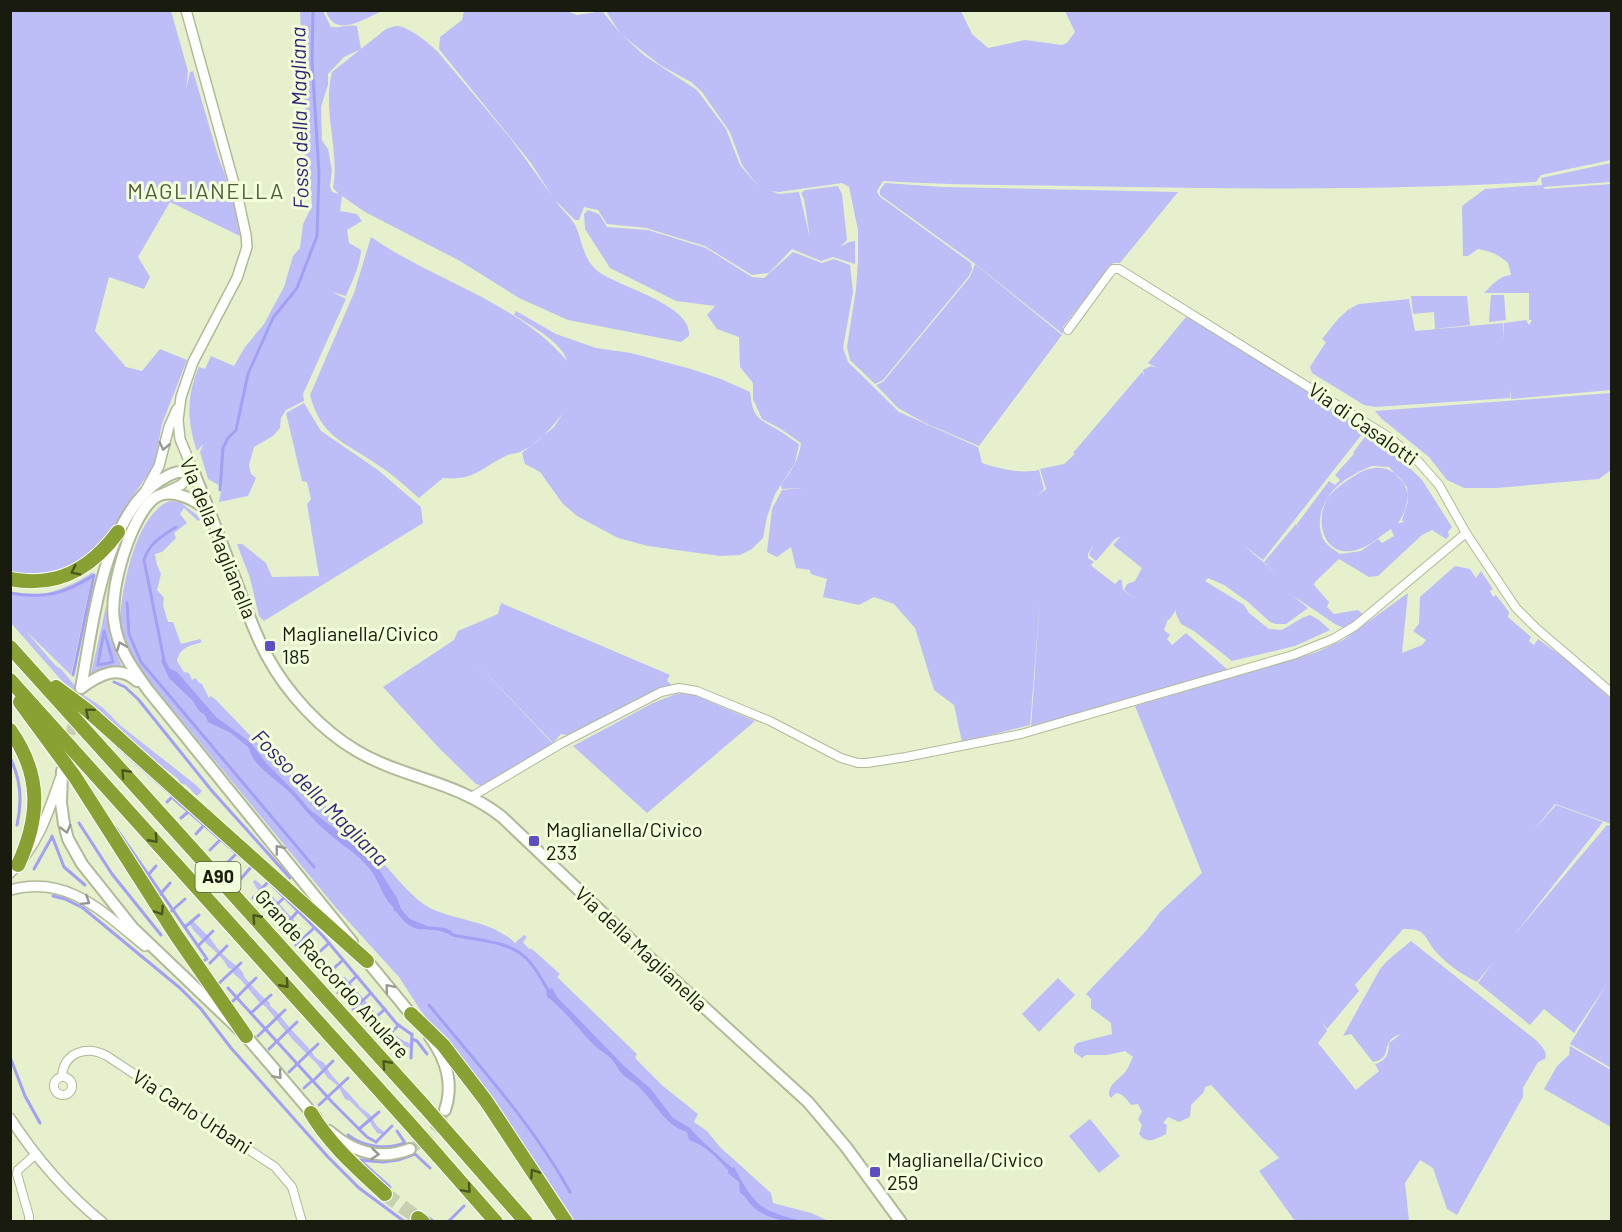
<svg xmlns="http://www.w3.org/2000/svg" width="1622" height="1232" font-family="Barlow,sans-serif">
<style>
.green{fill:#bdbef7;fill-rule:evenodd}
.water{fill:#a2a0f5}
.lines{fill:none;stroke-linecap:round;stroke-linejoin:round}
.stream{stroke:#a2a0f5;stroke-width:3}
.secondary-tunnel{stroke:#c7d0b0;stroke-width:10;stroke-dasharray:10 5;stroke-linecap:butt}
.motorway-tunnel{stroke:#c7d0b0;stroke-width:14;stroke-dasharray:14 7;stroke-linecap:butt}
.minor-casing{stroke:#b0ba98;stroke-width:10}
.tertiary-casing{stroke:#b0ba98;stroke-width:12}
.secondary-casing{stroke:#b0ba98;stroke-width:14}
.motorway-casing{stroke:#fff;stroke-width:16}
.minor{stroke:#fff;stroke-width:8}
.tertiary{stroke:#fff;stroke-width:9}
.secondary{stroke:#fff;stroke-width:10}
.motorway{stroke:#89a033;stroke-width:14}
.motorway-bridge-casing{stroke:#fff;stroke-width:16;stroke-linecap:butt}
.motorway-bridge{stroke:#89a033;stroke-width:14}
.oneway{stroke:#979893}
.oneway2{stroke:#4b571f}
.poi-dot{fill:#5e4ec6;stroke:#f3feda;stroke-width:2}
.labels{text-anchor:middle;stroke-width:6;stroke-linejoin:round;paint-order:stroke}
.shield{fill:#f3feda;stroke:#5a5f4b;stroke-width:1.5}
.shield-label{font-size:18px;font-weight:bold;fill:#181b0e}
.street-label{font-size:20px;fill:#181b0e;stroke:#f3feda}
.poi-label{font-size:20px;fill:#181b0e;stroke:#f3feda;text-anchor:start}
.water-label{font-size:21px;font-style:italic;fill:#321e7e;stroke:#f3feda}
.quarter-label{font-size:22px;letter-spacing:1.5px;fill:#535c3d;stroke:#f3feda}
</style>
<rect width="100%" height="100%" fill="#e6f0cc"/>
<g class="green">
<path d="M564,10L577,15L602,11L620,33L606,11H961L972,34L988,48L1025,40L1062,45L1067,43L1075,32L1065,11H1611V160L1541,175L1536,182C1400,190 1264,189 1128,187C1046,185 965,186 883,181L877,191L879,196L971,263L972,269L969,276L883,380L875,384L850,360L847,347L856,289L858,260V230L849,187L842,183L779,192L771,191L779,194L799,192L810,238L804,199L801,193L805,190L838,186L842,194L847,240L840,247L849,242L855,241V264L833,257L821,261L792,249L769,273L752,275L705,246L646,228L607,224L598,210L584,207L579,220H575L556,201C561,210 572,217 576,227C583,243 583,260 599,272C619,287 693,305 689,336L681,342L568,320L519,298L460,261L365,212L342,196L340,211L357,214L362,221L347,230L349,243L361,250C360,267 352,281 346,296L332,292L346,299L303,394L304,401L286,410L281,418L280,428L273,436L254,447L249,465L251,474L256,478L248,496L219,502L222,487L208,479L200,452L203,444L197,451C187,422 186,396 199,367L205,369L211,356L234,366L245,347L264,324L284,287L293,256L300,248L303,224L312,206L310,181L299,130L306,128L300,11H323L331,27C339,28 353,24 357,26L361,49L344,57L328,74V85L321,107L322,140L328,149L332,170L330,186L332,192L339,194L333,188C340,150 322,112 332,72L386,29C389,28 392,27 396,26C407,25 430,44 438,52L511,139L552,196L531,163L439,49L440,37L462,20L464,11ZM622,35L660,65L691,82L702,92L730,132L742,165L758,186L740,165L726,129L697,90L645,56Z"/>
<polygon points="10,11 171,11 188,71 186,89 190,72 193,71 218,156 232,194 240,236 170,202 138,257 150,277 144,289 109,277 95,331 126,367 142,371 160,349 187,360 162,424 154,466 128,503 108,538 71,568 26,578 10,573"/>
<path d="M326,11V10L382,11C364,19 335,39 326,11Z"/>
<path d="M1611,163V182L1543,187L1545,189L1611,184V390L1511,399L1510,390V398L1375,407L1364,405L1312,373L1310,367L1326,342L1322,339L1338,319L1350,308L1351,311V308L1359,304L1409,299L1415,331L1503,323L1504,340V323L1526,320L1529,325L1532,320H1529V293H1484C1492,285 1499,276 1511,275L1508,263C1499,255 1491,251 1478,249L1468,256H1463L1462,206L1485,189L1542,185L1541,178Z"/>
<polygon points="885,183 943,187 1178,192 1120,263 1113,263 1063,327 1063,334 974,263 880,195 880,190"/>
<path d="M588,210L599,214L607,227L648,230L706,248L752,277L764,278L793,252L822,263L834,259L850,265L853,292L843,348L848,362L899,412L978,447L982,463C1000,469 1021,474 1039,470L1044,489L1037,496L1046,489L1040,469L1064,464L1075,454L1073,453L1142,372L1144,376L1143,370L1151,366L1157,368L1148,363L1186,317L1194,320L1366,429L1263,560L1242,544L1276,573L1264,562L1296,524L1299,529L1297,524L1329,481L1335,485L1340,480L1335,475L1354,454L1353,453L1369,431L1402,454L1399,457L1422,480L1452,527L1448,532L1449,536L1446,539L1432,530L1422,535L1378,576L1369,577L1339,559L1315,582L1314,585L1329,602L1327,607L1334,614L1358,610L1365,616L1346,629L1335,624L1292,595L1308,608L1286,624H1276L1270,622L1248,602L1224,585L1208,578L1205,581L1244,605L1249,613L1269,629L1282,630L1302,618L1310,615L1319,620L1330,630L1295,646L1232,661L1194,631L1181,624L1176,614V610L1169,620L1156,608L1168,619L1164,630L1170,635L1167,639L1172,645L1186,633L1228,670L1112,705L1031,726L1040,601L1030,725L962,742L954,705L934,690L915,628L894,604L874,597L859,605L823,597L827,579L811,574L810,570L796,568L791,547L777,557L767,552L772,509L782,490L802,488L782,489L781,485C791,471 799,460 801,443L781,429L762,419L753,399V383L740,367L739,337L717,329L707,315L715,306L676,301L610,268L585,229L584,214ZM1372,466L1389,467L1407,487L1408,502L1402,520L1404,522L1398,523C1402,517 1406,510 1407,502C1411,483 1392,465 1374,468C1363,469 1354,476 1345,482C1336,489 1327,495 1324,506C1316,529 1328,558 1356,550C1369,547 1380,536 1391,529L1394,536L1382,543L1378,539L1361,551L1340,554C1335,550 1329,547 1325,542C1321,536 1319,527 1320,520C1322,492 1348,475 1372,466ZM1121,536L1113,545L1142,568L1135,581L1127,584L1124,590L1136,600L1123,590L1122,581L1120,579L1115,584L1093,567L1091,565L1094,562L1088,558V554L1093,545L1089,555L1096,561L1115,539Z"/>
<path d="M371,237C434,281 517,301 567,361C563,343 530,325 514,315L516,311L556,334L596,348L631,353L691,369L721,379L750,392C753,418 757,418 778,430C785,434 792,440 799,444L795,463L775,494L767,517L763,538L752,549L740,555L720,556L648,546L618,538L577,516L563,504L540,472L525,464L522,453L554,427L563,413C551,428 539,443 522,451C517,454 512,453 508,455C481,467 476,481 443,478L419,498C405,486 391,473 375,463C343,441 321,437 310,395L354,293Z"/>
<polygon points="975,264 1062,335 979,446 925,423 898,408 876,385 883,382 970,277"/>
<polygon points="1491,295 1504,295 1506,320 1489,322"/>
<polygon points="1411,296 1467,296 1470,325 1435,329 1434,312 1413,314"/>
<polygon points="1611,393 1611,470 1599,479 1496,488 1464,488 1447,480 1429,457 1382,419 1375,411"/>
<polygon points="304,403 321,431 378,470 421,507 423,523 264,621 259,616 250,578 237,544 242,544 266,563 272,577 319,576 307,504 311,499 307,482 302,481 286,413"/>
<path d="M170,501L180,502L202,519L198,521L184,508L180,514L187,523L174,533L176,538L162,552L155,554L157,565L161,574L157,590L164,598L163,605L168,622H173L181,644L200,639L202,642C190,646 180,647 177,661L184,672L189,673L192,680L196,678L198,682L202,684L209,698L211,696L216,700L270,756L279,761L292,773L293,772L302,781L301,783L328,808L325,812C345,829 366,845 384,864C398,879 413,899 430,908C457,921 493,921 515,943L524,935L527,937L523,942L529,949H532L560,974L557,977L637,1054L635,1057L638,1061L663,1086L698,1114L694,1122L707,1131L720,1147L771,1193L773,1203L811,1213L829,1221H574L500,1111L421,1011L399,977L337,909L146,677C136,663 119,637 120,618C122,587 136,513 170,501Z"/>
<path d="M1455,566L1470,569L1476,578L1481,571L1493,589L1490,591L1493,597L1496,595L1509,612L1508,617L1531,637L1529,641L1534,645L1538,639L1571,663L1611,699V824L1555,804L1533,831L1556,805L1603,822L1515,934L1607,825L1611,826V1068L1570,1044L1607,984L1574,1033L1544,1009L1530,1025L1478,983L1493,962L1477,982C1463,975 1448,965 1438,954C1424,940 1429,928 1403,929L1355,985L1359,991L1327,1029L1322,1022L1327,1031L1318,1043L1356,1090L1379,1071L1375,1064C1386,1061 1389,1054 1389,1043L1401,1034C1378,1041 1395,1058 1373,1062L1351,1034L1343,1036L1380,969L1387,961L1411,941L1537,1041C1542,1047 1548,1052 1545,1059L1538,1062L1523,1088V1097L1457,1215L1447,1209L1433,1168L1420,1160L1405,1183L1409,1221H1295L1259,1171L1279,1158L1211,1085L1205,1087L1204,1092L1191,1105L1190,1117L1179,1122L1168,1117L1163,1123L1167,1125L1166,1134C1156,1139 1147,1145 1139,1134L1142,1125L1138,1119L1142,1112L1138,1104L1131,1105C1126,1099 1124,1094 1116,1093L1111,1098L1109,1095C1109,1083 1119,1080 1126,1071C1129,1067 1130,1062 1133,1057L1125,1051L1107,1055H1086L1082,1058L1074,1052V1047L1077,1043L1112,1034L1111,1023L1091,1008V999L1086,994L1146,931L1160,912L1202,873L1135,706L1317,652L1343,640L1408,593L1402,653L1422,645L1426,640L1413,631L1419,624L1420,597Z"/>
<path d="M93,572L71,675L26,631L55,665L61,669L82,694L102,707L121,726L196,785L202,791L197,796L186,785L180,783L177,778L143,753L125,735L69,689L11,623L10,594C43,598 66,590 93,572Z"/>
<polygon points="501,603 670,675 667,680 671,685 572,736 561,734 553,743 471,657 553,744 485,787 476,784 440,749 383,687 454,640 458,631 498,614"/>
<polygon points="106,606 110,637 122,667 103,669 91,674"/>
<polygon points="685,693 692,694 755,721 647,813 573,746 653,703 676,694"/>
<path d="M255,880C261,882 296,922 301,929V932L294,931C286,919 255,891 253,881Z"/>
<path d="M192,920L211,939C217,950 230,961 240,969C244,973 243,976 247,980C254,988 262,997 270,1003V1006C276,1010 281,1017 285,1022C295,1035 305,1042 313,1054C315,1058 319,1060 323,1062C326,1065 328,1070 330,1073C338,1083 349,1093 358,1104C360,1108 365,1110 368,1113C373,1117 374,1123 378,1127C380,1129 383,1130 385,1133L384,1135L377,1133L367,1118L350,1101L345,1099L338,1086L328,1078L316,1063L293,1040L266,1007L259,1002L242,981L234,974L232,969L228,968C223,954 197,939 189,923Z"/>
<path d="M341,977H345L384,1023C390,1029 401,1042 410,1043V1048C383,1041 362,1001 340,982Z"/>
<polygon points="1058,978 1075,995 1039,1032 1022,1014"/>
<polygon points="1570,1046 1611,1070 1611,1127 1544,1089 1557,1066 1569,1055"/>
<polygon points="1090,1119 1120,1156 1099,1173 1069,1136"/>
</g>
<g class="water">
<path d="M163,656L170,669L177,672L216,717L250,742L267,764L295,792L309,809L335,829L378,868L397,898L401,909L410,919L427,926L445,928L452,931L449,934C427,924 417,939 398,914C392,907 395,916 393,907C381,896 379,879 369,868C357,853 340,844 327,832C315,822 305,810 295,798C284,784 252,767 249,748L231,733L208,722L205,715L199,711L192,700L169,678L161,661Z"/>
<path d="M552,988L557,997L625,1067L650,1088L673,1118L690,1128L697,1136L732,1168L734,1167C755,1206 760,1211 803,1221C785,1222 767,1219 753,1207C748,1202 746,1196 740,1193L739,1182L728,1173V1170C717,1158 705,1145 689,1140L687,1132C666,1126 656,1105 642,1090C637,1084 630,1080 624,1076C619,1071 617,1066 613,1061C608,1054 598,1050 592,1043C579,1030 561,1006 547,997L546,991Z"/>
</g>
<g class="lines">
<g class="stream">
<polyline points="220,490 223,448 228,438 236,430 248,374 273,318 297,288 317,236 319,173 312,61 313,10"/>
<path d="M10,593C45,599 65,594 94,575L73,675"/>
<polyline points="127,603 129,634 141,662 314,867"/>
<path d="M164,660L144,560C149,543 162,536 176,527"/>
<polyline points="98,664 104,631 113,662 98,665"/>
<polyline points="114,682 125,687 138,699 212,791 290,878"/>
<polyline points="118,747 175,798"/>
<path d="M10,758C21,779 22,803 17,825"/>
<polyline points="174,799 241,857"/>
<polyline points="167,802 172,797"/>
<polyline points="181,818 188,812"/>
<polyline points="79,823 112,874 161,935"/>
<polyline points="116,828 207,959 201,962"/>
<polyline points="196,834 204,825"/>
<polyline points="52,836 64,867 85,885"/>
<polyline points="210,850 221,839"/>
<polyline points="224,866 237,853"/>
<polyline points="34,869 52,837"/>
<polyline points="149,874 156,866"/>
<polyline points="239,881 252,866"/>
<polyline points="269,882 323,936 397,1024 411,1034"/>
<polyline points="53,896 65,899 83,908 180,988 201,1009 231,1048 328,1157 359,1188 405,1222"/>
<polyline points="157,898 170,883"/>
<polyline points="253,898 268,882"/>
<polyline points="267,913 285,897"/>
<polyline points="168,914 185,899"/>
<polyline points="185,927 199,915"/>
<polyline points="281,930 298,911"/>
<path d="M447,931L453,935C475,940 508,941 525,957C535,966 542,980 549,992"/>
<polyline points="296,945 314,928"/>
<polyline points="198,946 213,931"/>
<polyline points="310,961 328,944"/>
<polyline points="210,963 227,946"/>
<polyline points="324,977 343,960"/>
<polyline points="216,986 241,963"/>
<polyline points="228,988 333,1103 367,1137 376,1142"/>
<polyline points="338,993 357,976"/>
<polyline points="229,1005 256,978"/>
<path d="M429,1005C479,1066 532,1123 570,1192"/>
<polyline points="353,1009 371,993"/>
<polyline points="251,1013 271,995"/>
<polyline points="367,1025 385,1009"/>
<polyline points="258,1036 285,1010"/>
<polyline points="412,1039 417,1041 427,1054"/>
<polyline points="382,1041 399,1025"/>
<polyline points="269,1049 297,1022"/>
<polyline points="10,1057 25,1096 40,1123"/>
<polyline points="411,1058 412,1034"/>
<polyline points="289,1072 318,1044"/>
<polyline points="313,1081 333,1061"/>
<polyline points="304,1088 313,1080"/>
<polyline points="319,1105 348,1078"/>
<polyline points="359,1129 379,1112"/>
<path d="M348,1135C363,1147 387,1150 405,1143L397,1131"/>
<polyline points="376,1142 392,1126"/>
<polyline points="360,1160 383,1162 398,1160 415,1154 430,1168"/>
<polyline points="360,1160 390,1187"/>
<polyline points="422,1213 434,1222"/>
<polyline points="448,1222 464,1206"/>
</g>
<g class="secondary-tunnel">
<polyline points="67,749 81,688"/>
<path d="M410,1149C427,1140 439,1127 445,1110"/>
</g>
<polyline class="motorway-tunnel" points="385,1194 418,1218"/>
<g class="minor-casing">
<g id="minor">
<polyline points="1068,330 1109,274 1113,269 1119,269 1387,436 1416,459 1439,485 1466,533 1516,608 1536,628 1612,693"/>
<polyline points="471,797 562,743 661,692 679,688 697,691 770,721 841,758 858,763 867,763 906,757 1021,734 1293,655 1333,639 1355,626 1466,533"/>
<path d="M62,1076C64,1052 87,1045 107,1056L275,1167L292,1187L302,1222"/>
<circle cx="63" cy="1086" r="9"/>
<polyline points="29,1222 29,1216 17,1174 18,1170 35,1155"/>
</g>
</g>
<g class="tertiary-casing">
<g id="tertiary">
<polyline points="146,490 159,466 169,427 177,409"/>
<polyline points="164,493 181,485 194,473 180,439 178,420 181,397 193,362 237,278 247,247 246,235 238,198 186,10"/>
<path d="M10,873C37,847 48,814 60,779"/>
<path d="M10,890C68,874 104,913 145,946"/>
<path d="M10,1118C36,1158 65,1192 102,1222"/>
</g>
</g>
<g class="secondary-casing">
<g id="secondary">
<path d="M208,512C196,499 169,486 153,499C130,519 109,590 114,620C117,648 132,668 148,690L352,942"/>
<path d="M81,688C93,625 103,518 159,481C166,477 172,472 180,472C185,472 190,473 194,473C208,507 221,541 234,576C244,602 253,631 267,656C287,693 321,730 357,751C405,779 457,781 502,817L649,957L808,1102L846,1147L901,1222"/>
<path d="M81,688C99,675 118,664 137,681"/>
<polyline points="62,771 61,803 64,824 68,839 82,864 133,928 246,1036 316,1118"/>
<polyline points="363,956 414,1018"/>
<path d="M430,1037C446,1059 454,1084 445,1110"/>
<path d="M329,1131C353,1152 380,1161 410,1149"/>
</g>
</g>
<g class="motorway-casing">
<g id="motorway">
<path d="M10,579C57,588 91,569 118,532"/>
<polyline points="10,647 425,1107"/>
<polyline points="10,680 408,1122"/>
<polyline points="56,687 87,710 367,961"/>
<polyline points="20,702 75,777 176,935 246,1036"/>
<path d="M10,730C42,775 40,817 18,865"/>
<polyline points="411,1014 443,1045 486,1101 566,1222"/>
<path d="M311,1113C330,1145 358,1169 385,1194"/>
<polyline points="453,1139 526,1222"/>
<polyline points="438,1156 496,1222"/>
<polyline points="418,1218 423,1222"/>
</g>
</g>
<use href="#minor" class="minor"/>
<use href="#tertiary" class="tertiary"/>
<use href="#secondary" class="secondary"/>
<use href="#motorway" class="motorway"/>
<g class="motorway-bridge-casing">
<g id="motorway-bridge">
<polyline points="425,1107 453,1139"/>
<polyline points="408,1122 438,1156"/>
</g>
</g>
<use href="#motorway-bridge" class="motorway-bridge"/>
</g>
<defs><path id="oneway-chevron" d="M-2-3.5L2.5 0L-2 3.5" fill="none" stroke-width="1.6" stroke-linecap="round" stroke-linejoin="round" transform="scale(1.5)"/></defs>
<g class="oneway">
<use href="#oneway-chevron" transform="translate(164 446) rotate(103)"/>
<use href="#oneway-chevron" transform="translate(121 646) rotate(-112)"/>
<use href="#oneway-chevron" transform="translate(66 829) rotate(75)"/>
<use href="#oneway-chevron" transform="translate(279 849) rotate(-129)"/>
<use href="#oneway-chevron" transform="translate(86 901) rotate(32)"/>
<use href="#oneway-chevron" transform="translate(389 988) rotate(-130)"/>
<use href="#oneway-chevron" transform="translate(278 1075) rotate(49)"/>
<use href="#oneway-chevron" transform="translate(375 1154) rotate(5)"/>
</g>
<g class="oneway2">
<use href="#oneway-chevron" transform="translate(75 571) rotate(154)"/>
<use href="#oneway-chevron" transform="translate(89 712) rotate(-140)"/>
<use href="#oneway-chevron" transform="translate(125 773) rotate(-132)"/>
<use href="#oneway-chevron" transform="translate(154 839) rotate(48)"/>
<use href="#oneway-chevron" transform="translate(160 911) rotate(57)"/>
<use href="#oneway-chevron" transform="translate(256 918) rotate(-132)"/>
<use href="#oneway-chevron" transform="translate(285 984) rotate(48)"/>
<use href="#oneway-chevron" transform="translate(386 1064) rotate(-132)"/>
<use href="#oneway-chevron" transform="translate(534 1173) rotate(-124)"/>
<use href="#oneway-chevron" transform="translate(467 1189) rotate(49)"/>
</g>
<g class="poi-dot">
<rect x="264" y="640" width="12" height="12" rx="3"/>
<rect x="528" y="835" width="12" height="12" rx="3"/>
<rect x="869" y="1166" width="12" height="12" rx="3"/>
</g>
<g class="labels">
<rect class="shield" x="195.5" y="862" width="45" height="30" rx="4.5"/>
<g class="shield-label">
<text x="218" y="883">A90</text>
</g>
<g class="street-label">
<text transform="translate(1363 424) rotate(35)" y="7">Via di Casalotti</text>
<text transform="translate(218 538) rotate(68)" y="7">Via della Maglianella</text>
<text transform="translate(641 949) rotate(43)" y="7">Via della Maglianella</text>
<text transform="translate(332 974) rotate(48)" y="7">Grande Raccordo Anulare</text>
<text transform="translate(192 1112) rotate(33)" y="7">Via Carlo Urbani</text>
</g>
<g class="poi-label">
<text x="282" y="641">Maglianella/Civico<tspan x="282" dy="23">185</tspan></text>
<text x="546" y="837">Maglianella/Civico<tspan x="546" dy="23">233</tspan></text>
<text x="887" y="1167">Maglianella/Civico<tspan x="887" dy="23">259</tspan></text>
</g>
<g class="water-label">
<text transform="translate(300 118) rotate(-91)" y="7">Fosso della Magliana</text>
<text transform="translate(320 798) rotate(45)" y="7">Fosso della Magliana</text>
</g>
<g class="quarter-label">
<text x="206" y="199">MAGLIANELLA</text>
</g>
</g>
<rect width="1622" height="1232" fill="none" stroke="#181b0e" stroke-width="24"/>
</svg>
